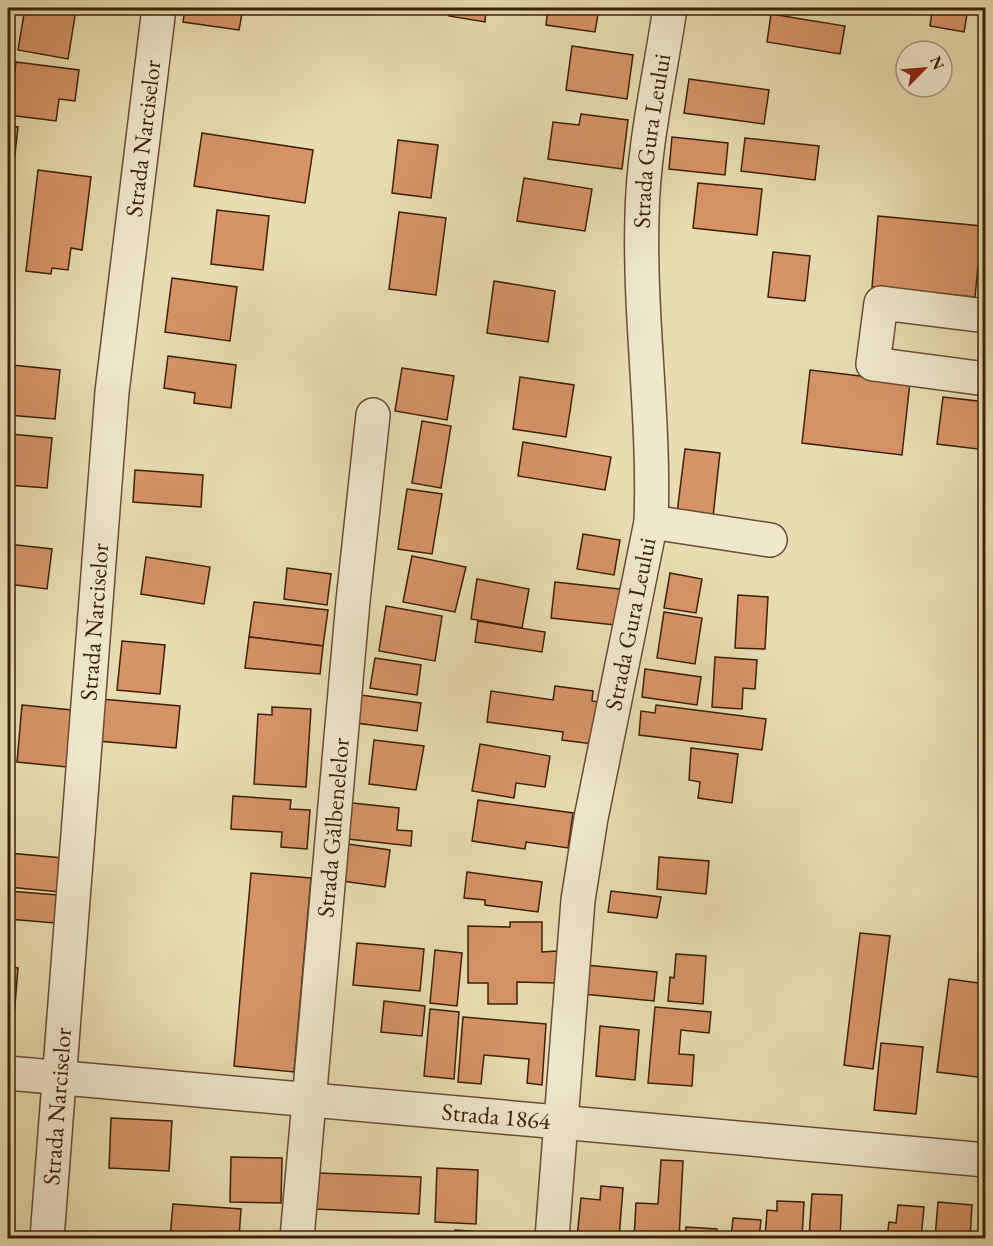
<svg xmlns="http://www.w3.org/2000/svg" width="993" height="1246" font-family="'EB Garamond',serif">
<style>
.building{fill:#d69367;stroke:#3d1f08;stroke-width:1.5}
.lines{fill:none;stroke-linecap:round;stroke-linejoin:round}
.minor-casing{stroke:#684e32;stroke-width:36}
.tertiary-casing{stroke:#684e32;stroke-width:36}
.minor{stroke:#efe8cd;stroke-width:33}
.tertiary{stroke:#efe8cd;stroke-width:33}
.labels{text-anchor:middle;stroke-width:6;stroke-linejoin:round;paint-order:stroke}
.street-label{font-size:24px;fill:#3d1f08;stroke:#efe8cd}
</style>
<rect width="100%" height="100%" fill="#e7dcb2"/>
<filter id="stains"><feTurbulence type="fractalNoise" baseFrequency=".00333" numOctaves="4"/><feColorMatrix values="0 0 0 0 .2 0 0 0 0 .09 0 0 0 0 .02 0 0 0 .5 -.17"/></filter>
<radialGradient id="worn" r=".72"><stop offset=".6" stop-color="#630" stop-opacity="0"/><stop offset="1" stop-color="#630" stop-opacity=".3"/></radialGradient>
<g class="building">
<polygon points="25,8 76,10 68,59 18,50"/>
<polygon points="185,8 243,8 239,30 183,22"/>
<polygon points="451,8 506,8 505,12 486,10 485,22 449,16"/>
<polygon points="548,8 599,8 595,32 546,25"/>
<polygon points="767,8 796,8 795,12"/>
<polygon points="926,8 968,8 964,32 930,26 932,11 926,10"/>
<polygon points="771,14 845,26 840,54 767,42"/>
<polygon points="572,46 633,55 627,99 566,90"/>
<polygon points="16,62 79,70 75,101 59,99 56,121 9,115"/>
<polygon points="689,79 769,90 764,124 684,113"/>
<polygon points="581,114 628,120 622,169 548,159 553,122 579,125"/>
<polygon points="8,126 18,127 11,190 8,190"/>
<polygon points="202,133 313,150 305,203 194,186"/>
<polygon points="672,137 728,143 725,175 669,169"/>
<polygon points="745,138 819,146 815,180 741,171"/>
<polygon points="398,140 438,145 431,198 392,193"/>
<polygon points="38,170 91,177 82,250 71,248 68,270 52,268 51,274 26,271"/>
<polygon points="524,178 592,189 585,231 517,221"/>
<polygon points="698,183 762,189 757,235 693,228"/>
<polygon points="8,190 11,190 8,228"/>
<polygon points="217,210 269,216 263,270 211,264"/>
<polygon points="399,212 446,218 436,295 389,289"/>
<polygon points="878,216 982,226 975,297 872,287"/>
<polygon points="773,252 810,256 805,301 768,297"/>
<polygon points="172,278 237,287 230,341 165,332"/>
<polygon points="494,281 555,291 548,342 487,333"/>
<polygon points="168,356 236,365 231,408 194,403 195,393 164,388"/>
<polygon points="12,365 60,370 55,419 8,415"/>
<polygon points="402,368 454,376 447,420 395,411"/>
<polygon points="810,370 910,382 902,455 802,443"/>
<polygon points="520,377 574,385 566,437 513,429"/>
<polygon points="943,397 986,402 986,450 937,444"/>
<polygon points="422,421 451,426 441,488 412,483"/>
<polygon points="11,434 52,438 47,488 8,485"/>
<polygon points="523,442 611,457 605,490 518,476"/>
<polygon points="685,449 720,453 713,517 677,513"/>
<polygon points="135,470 203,475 201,507 133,502"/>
<polygon points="407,489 442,494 432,554 398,549"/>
<polygon points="583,534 620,540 614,575 577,569"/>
<polygon points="8,544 52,549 47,589 8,584"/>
<polygon points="412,556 466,567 455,612 403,602"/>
<polygon points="146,557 210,567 204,604 141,594"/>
<polygon points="287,568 331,574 327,605 284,599"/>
<polygon points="670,573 702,579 696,613 664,608"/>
<polygon points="477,579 529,589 522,628 471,619"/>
<polygon points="555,582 628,590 624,626 551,618"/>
<polygon points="738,595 768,597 765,649 735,648"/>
<polygon points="254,602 328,610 323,646 249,637"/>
<polygon points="386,606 442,616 435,661 379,651"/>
<polygon points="664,612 702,618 695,664 657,658"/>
<polygon points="478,621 545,632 542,652 475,642"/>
<polygon points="249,637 323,646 320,674 245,668"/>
<polygon points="122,641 165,645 160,694 117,690"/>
<polygon points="715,657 757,660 755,689 743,688 742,709 712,707"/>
<polygon points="375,658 421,665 417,695 370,688"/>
<polygon points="645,669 701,677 697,705 642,697"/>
<polygon points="555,686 593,691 592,701 598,702 593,744 562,740 563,732 487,722 491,691 553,700"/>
<polygon points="360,695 421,703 417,731 356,723"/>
<polygon points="101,699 180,706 176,748 98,741"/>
<polygon points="22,705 72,710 67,767 17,762"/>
<polygon points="656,705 766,719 762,750 639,735 641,711 655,713"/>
<polygon points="272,707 311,709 306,787 254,784 258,714 272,715"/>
<polygon points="374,740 424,746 416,790 369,784"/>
<polygon points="480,744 550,756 545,787 516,783 514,798 472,791"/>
<polygon points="691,748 738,754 732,803 698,798 700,782 689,780"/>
<polygon points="233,796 291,800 290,809 310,810 307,849 281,847 282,832 231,829"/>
<polygon points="8,800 14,800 9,853 63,858 60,892 8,887"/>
<polygon points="478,800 573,813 568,848 526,842 525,849 472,841"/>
<polygon points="343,802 399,808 397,830 412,831 411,846 339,838"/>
<polygon points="340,843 390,850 385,887 335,880"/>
<polygon points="659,857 709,861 706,894 657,889"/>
<polygon points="467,872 542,882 538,912 485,905 485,900 464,898"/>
<polygon points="251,873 311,878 294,1072 234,1066"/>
<polygon points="8,891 58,895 55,923 8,919"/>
<polygon points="611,891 661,897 657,918 608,912"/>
<polygon points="510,922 542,922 542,952 557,951 556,983 517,982 517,1004 488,1004 488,983 468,983 468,926 510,927"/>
<polygon points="860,933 890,936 873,1069 844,1065"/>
<polygon points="357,943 424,949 420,991 353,985"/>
<polygon points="435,950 462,953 457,1006 430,1003"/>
<polygon points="676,954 706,956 703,1004 668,1001 670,977 674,978"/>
<polygon points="586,965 657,972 654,1001 583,994"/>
<polygon points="8,967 18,968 13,1030 8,1030"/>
<polygon points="949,979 986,984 986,1078 937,1072"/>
<polygon points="384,1001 425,1006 422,1036 381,1032"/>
<polygon points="655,1007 711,1012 709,1033 681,1030 679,1054 694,1055 692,1086 648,1083"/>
<polygon points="430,1009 459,1012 454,1079 424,1076"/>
<polygon points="463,1017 546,1024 542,1085 527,1083 529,1059 484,1055 481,1084 458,1082"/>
<polygon points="600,1026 639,1030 635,1080 596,1076"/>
<polygon points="881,1043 923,1047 916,1114 874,1110"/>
<polygon points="111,1118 172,1121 169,1171 109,1168"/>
<polygon points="231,1157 282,1158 281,1203 230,1202"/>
<polygon points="661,1160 683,1161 679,1238 634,1238 636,1203 658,1204"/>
<polygon points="437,1168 478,1170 476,1224 435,1222"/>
<polygon points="318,1173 421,1177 419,1214 316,1209"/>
<polygon points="601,1186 623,1188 619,1238 577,1238 581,1198 600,1200"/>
<polygon points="812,1194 842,1195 840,1238 809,1238"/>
<polygon points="777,1201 804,1202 802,1238 765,1238 767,1210 777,1211"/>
<polygon points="938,1202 972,1205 970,1238 935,1238"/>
<polygon points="173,1204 241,1209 239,1238 170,1238"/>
<polygon points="898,1205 924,1207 921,1238 887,1238 889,1222 896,1223"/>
<polygon points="733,1218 761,1220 759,1238 731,1238"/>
<polygon points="686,1227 717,1229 717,1238 685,1238"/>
<polygon points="455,1230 481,1232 480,1238 455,1238"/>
</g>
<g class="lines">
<g class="minor-casing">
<g id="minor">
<polyline points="986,316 881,303 873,364 986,379"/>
<polyline points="651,522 770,540"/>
<path id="s1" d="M47,1238L112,392L159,8"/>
<path id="s2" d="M297,1238L353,601L373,415"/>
<path id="s3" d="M552,1238L578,900L591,818L651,522C655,420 639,318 642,216C643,147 660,76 670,8"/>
</g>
</g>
<g class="tertiary-casing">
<g id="tertiary">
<path id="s4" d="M8,1073L986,1160"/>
</g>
</g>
<use href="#minor" class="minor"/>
<use href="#tertiary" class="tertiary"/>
</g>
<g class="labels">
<g class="street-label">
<text dy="8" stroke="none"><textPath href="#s1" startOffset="1104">Strada Narciselor</textPath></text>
<text dy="8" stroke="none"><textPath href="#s3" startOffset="1106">Strada Gura Leului</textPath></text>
<text dy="8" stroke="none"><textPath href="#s1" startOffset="618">Strada Narciselor</textPath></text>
<text dy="8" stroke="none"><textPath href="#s3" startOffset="620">Strada Gura Leului</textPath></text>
<text dy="8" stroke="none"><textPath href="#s2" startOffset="412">Strada Gălbenelelor</textPath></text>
<text dy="8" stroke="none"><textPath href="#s1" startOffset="132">Strada Narciselor</textPath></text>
<text dy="8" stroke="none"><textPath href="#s4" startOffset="490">Strada 1864</textPath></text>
</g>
</g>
<rect width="993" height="1246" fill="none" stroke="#e7dcb2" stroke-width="30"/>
<rect x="9" y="9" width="975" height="1228" fill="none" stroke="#3d1f08" stroke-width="3"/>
<rect x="15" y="15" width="963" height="1216" fill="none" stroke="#3d1f08" stroke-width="1.5"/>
<g transform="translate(924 69) rotate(65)"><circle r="28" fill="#efe8cd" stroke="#a8987e" stroke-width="1.5"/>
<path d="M0-4.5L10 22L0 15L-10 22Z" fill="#8f2418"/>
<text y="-9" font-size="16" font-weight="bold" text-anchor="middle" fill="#3d1f08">N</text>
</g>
<rect width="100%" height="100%" filter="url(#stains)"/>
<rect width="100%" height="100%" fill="url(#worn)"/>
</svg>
